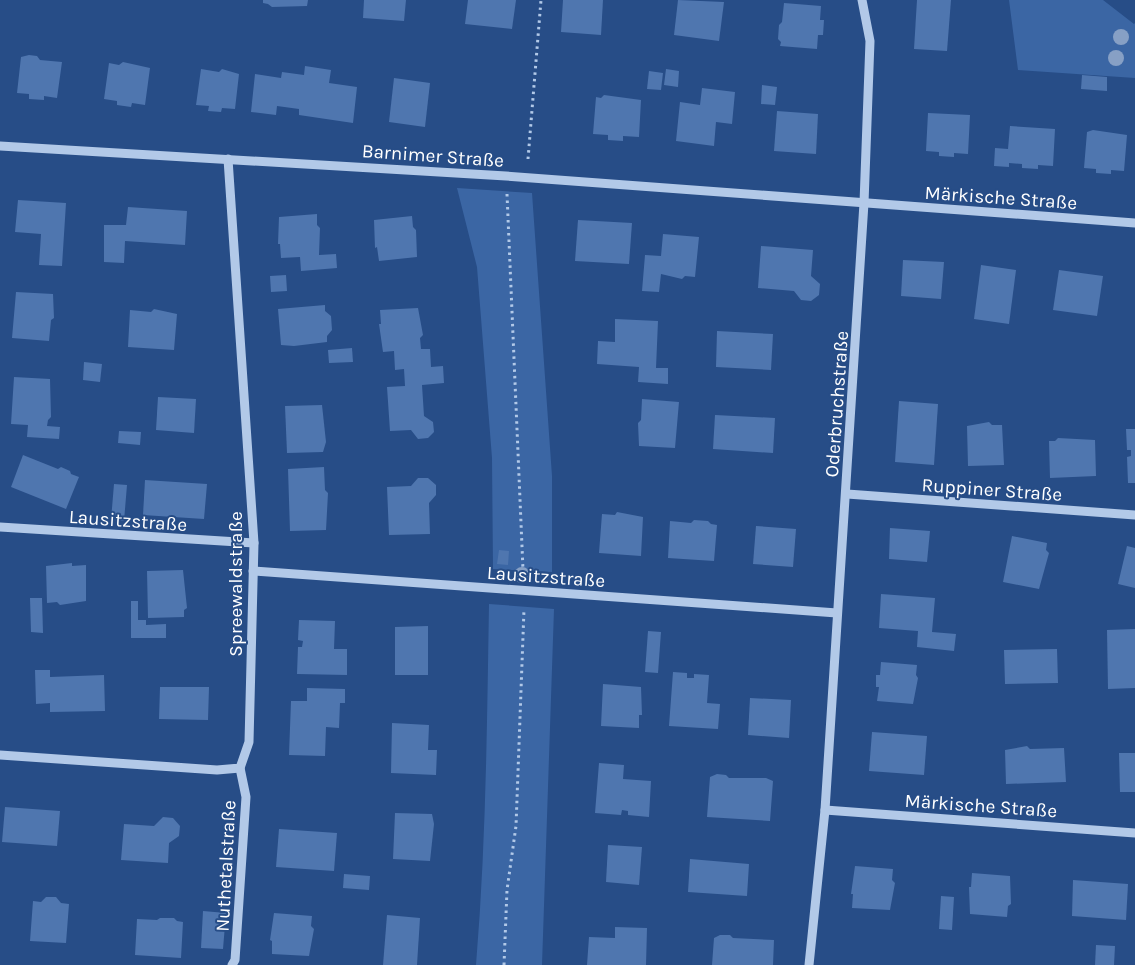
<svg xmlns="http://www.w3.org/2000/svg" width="1135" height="965" font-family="Karla,sans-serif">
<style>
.green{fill:#3b66a4}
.building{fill:#4f76af}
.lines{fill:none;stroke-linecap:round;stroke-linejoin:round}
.path{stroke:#b2c9e8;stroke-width:3;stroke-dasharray:2.5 4;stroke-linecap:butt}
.minor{stroke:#b2c9e8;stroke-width:9}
.tree{fill:#87a0c5}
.labels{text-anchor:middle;stroke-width:4;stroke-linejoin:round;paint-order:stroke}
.street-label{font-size:19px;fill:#fff;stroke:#274d87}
</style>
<rect width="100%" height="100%" fill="#274d87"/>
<g class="green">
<polygon points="1009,0 1103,0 1134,24 1135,23 1135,78 1018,70"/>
<polygon points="457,188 532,193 552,476 552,572 493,569 492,458 477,267"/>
<path d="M489,604L554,609L542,965H476C486,845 487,725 489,604Z"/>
</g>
<g class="building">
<polygon points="263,0 308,0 307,6 272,7 268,4 263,3"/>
<polygon points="364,0 406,0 404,21 363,18"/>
<polygon points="468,0 516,0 512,29 465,24"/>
<polygon points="563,0 603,0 601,35 561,32"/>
<polygon points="678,0 724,2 719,41 674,35"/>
<polygon points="917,0 951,0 947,51 914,49"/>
<polygon points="784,3 821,6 820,20 824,20 823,35 818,35 817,49 780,46 781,42 778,39 779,25 782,22"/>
<polygon points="29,55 37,56 40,60 62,62 57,98 44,96 44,100 29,99 29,94 17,93 21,57"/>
<polygon points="123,62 150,68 145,105 132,103 131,107 117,105 117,101 104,99 109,63 119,65"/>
<polygon points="305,66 331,70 329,83 357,87 353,123 299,115 299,109 277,106 276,115 251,112 255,74 281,78 282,72 304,75"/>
<polygon points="201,69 219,72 222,69 239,74 235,109 222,108 221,112 208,111 209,106 196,105"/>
<polygon points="666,69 679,71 678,87 664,85"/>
<polygon points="649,71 663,73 661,90 647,89"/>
<polygon points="1082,75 1107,77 1107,91 1081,89"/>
<polygon points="394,78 430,83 425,127 389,122"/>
<polygon points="762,85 777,87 775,105 761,104"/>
<polygon points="702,88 735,92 732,124 716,122 714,146 676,141 680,102 700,105"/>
<polygon points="604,95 641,100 639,137 623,136 623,141 608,140 608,135 593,134 596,97 601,98"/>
<polygon points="777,111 818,114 816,154 774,151"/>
<polygon points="928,113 970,115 968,154 954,153 954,157 939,156 939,152 926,151"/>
<polygon points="1010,126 1055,129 1053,166 1038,165 1038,169 1022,168 1022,164 1009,163 1009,167 994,166 995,148 1008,149"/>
<polygon points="1093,130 1127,135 1124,171 1111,170 1111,174 1096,173 1096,169 1084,168 1087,132"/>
<polygon points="18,200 66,203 62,266 39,265 41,234 15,232"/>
<polygon points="128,207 187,211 185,245 125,241 124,263 104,262 104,225 126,225"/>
<polygon points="317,214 317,225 320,228 319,255 336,254 337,268 301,271 300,257 281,258 280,244 278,244 279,217"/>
<polygon points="412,216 413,227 416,230 417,257 379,261 377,247 375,248 374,220"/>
<polygon points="578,220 632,223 629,264 575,261"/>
<polygon points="663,234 699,237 695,277 685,276 682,279 661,274 659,292 642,291 645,255 661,256"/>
<polygon points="761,246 813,250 811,276 820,284 819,295 811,301 801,300 794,291 758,288"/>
<polygon points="903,260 944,262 941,299 901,296"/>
<polygon points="981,265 1016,270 1009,324 974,319"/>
<polygon points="1059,270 1103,276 1097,316 1053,310"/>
<polygon points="286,275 287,291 271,292 270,276"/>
<polygon points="16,292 53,294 54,318 51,320 49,341 12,338"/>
<polygon points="325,305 325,311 331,316 332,330 327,336 327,342 294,346 281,345 278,309"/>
<polygon points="418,308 423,335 420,338 421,349 430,349 431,367 443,366 444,383 422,385 424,416 433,422 434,432 428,438 418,439 411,430 390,431 387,387 405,386 404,369 395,370 394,351 383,352 379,324 381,324 380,310"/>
<polygon points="154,309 177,314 174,350 128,347 130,310 151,312"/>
<polygon points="615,319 658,321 656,368 668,368 668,384 638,382 639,367 597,364 598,341 615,342"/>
<polygon points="717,331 773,334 771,370 716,367"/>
<polygon points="352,348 353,362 329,363 328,350"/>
<polygon points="84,362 102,364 100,382 83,380"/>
<polygon points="14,377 50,379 51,417 48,420 47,426 60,427 59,439 27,437 28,425 11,424"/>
<polygon points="158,397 196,399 194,433 156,430"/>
<polygon points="642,399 679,402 675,448 639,446 638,423 641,420"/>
<polygon points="899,401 938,404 934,465 895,462"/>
<polygon points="322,405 326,442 323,452 287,453 285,406"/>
<polygon points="715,415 775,418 773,453 713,449"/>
<polygon points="989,422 992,425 1002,425 1004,465 968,466 967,426"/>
<polygon points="1126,429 1135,429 1135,483 1128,483 1127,457 1131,456 1131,450 1127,450"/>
<polygon points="119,431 141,432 140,445 118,443"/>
<polygon points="1058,438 1095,440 1096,476 1050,478 1049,441 1055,441"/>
<polygon points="23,455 58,469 61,467 70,471 71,474 79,477 66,509 11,487"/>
<polygon points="324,467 325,490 328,493 326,530 290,531 288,469"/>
<polygon points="418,478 428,478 436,485 436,495 429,503 430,534 389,535 387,487 411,486"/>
<polygon points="145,480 207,484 204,519 143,515"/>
<polygon points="114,484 127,485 124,521 111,520"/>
<polygon points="617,512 643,517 641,556 599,553 602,514 615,515"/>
<polygon points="694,520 708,521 711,524 717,525 714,561 668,558 670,521 691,523"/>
<polygon points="756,526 796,529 793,567 753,564"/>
<polygon points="890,528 930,531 927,562 889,559"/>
<polygon points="1012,536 1047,543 1046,550 1049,553 1039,589 1003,582"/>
<polygon points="1127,546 1135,548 1135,588 1118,584"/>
<polygon points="499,550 509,551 508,565 497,564"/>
<polygon points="72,563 72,566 86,565 86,601 60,605 57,602 47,603 46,566"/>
<polygon points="183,570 187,608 184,610 184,617 148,618 147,571"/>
<polygon points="881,594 935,598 932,632 956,634 954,651 917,647 918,631 879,628"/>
<polygon points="30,598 42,598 43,633 31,632"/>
<polygon points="131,601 138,601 138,620 146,620 146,625 166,624 166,638 131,638"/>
<polygon points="299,620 335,621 334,649 347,649 347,675 297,674 298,647 302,647 303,641 298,640"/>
<polygon points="428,626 428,675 395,675 395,627"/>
<polygon points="1135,629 1135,688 1108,689 1107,630"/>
<polygon points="648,631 661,632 658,673 645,672"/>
<polygon points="1057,649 1058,683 1005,684 1004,650"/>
<polygon points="881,662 917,665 916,675 918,678 913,704 877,701 879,687 876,687 876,675 880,675"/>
<polygon points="35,670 50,670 50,677 104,675 105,711 50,712 50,703 36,704"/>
<polygon points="673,672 687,673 687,678 694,678 694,674 709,675 707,703 720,704 718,729 669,726"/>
<polygon points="603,684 641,687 642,715 639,715 639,728 601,726"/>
<polygon points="160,687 209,687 208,720 159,719"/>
<polygon points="307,688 345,689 345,703 340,703 339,728 326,727 325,756 289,755 291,701 307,701"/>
<polygon points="750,698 791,700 789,738 748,735"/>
<polygon points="392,723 429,725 428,750 437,750 436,775 391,773"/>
<polygon points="872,732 927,736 924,775 869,771"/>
<polygon points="1027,746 1030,749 1064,748 1066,782 1006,784 1005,750"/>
<polygon points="1119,753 1135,753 1135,792 1120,792"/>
<polygon points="599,763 624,765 623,779 651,781 649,817 628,815 628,811 622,810 621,815 595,813"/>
<polygon points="717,774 726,775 729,778 766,778 773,781 770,821 707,817 710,777"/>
<polygon points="5,807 60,811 57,846 2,842"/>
<polygon points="395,813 432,814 434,824 430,861 393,859"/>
<polygon points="163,817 173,818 180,826 179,836 169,843 168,863 121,860 124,824 154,826"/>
<polygon points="279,829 337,833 334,871 276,867"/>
<polygon points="608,845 642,847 639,885 606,882"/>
<polygon points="690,859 749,864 747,896 688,892"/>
<polygon points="855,866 893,869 892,880 895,883 890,910 852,908 853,894 851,894"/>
<polygon points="972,873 1010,876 1011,904 1008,906 1007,917 970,914 969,887 971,887"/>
<polygon points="344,874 370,876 369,890 343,888"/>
<polygon points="1073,880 1128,884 1126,920 1072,916"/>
<polygon points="941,896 954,897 952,930 939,929"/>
<polygon points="46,897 56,897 61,903 69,904 66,943 30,941 33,901 41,902"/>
<polygon points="203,911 226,913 223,949 201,948"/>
<polygon points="274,913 312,916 311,926 314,929 309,956 272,954 272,941 270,940"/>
<polygon points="387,915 420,918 417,965 383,965"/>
<polygon points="160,918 174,918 177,921 183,922 181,958 135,955 137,919 157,920"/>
<polygon points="615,927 647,928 646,965 587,965 589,937 615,938"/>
<polygon points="720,935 730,935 733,938 774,940 773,965 712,965 714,938"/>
<polygon points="1096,945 1115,946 1114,965 1095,965"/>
</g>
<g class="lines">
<g class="path">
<polyline points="528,159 541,0"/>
<polyline points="507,194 523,570"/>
<polyline points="504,965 507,890 516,826 524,609"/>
</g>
<g class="minor">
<polyline points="0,146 506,176 1135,223"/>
<polyline points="847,494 1135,515"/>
<polyline points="0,527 254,543"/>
<polyline points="253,571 837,613"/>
<polyline points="0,755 217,770 240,768 249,742 254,543 228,159"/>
<polyline points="825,810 1135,833"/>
<polyline points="232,965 235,960 246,797 240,768"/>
<polyline points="809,965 825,810 864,203 870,41 862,0"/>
</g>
</g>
<g class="tree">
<circle cx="1121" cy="37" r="8"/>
<circle cx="1116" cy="58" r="8"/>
<circle cx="522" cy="575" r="8"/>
</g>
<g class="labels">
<g class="street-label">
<text transform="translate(433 155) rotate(4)" y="7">Barnimer Straße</text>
<text transform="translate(1001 197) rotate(4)" y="7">Märkische Straße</text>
<text transform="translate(836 404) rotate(-86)" y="7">Oderbruchstraße</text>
<text transform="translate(992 489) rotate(4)" y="7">Ruppiner Straße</text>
<text transform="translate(128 520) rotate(4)" y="7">Lausitzstraße</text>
<text transform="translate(546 576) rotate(4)" y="7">Lausitzstraße</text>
<text transform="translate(235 584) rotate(-90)" y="7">Spreewaldstraße</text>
<text transform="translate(981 805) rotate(4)" y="7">Märkische Straße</text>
<text transform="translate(225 866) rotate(-87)" y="7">Nuthetalstraße</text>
</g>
</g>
</svg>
